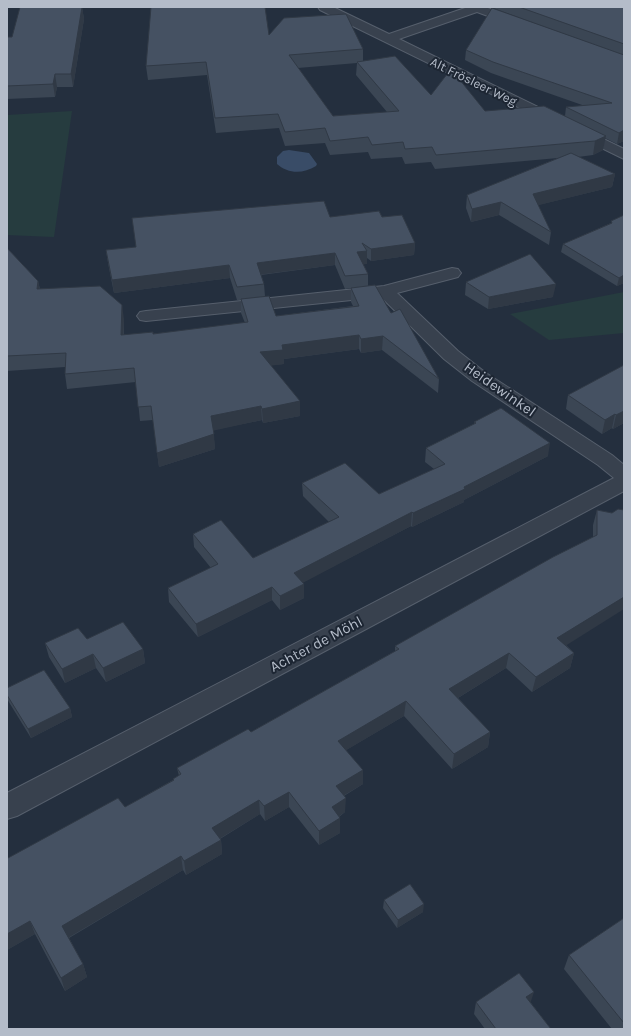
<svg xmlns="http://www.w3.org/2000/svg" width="631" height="1036" font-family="Karla,sans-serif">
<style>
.green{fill:#263c3f}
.water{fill:#394c67}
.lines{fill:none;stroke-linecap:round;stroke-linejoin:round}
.street-casing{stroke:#565f6c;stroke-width:2}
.street{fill:#38414e;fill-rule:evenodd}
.wall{fill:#3b4654;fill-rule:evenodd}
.shaded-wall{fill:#303945}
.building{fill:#455162;stroke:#303945}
.labels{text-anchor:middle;stroke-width:4;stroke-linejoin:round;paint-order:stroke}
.far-street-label{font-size:13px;fill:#b4bcc9;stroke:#1d2633}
.street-label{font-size:15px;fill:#b4bcc9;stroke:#1d2633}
</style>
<rect width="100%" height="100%" fill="#242f3e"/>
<g class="green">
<polygon points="72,111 54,237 7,235 7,115"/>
<polygon points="624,292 624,333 549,340 510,314"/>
</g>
<path class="water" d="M289,150L309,153L317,164L316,166C303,174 288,174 277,164V157L283,151Z"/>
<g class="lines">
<g class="street-casing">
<g id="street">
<polygon points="318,7 333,7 389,34 468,7 485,7 522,20 524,23 522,26 518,27 477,12 399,39 624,149 624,159 320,10"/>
<polygon points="452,268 458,269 461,273 458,277 397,293 458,351 486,373 612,455 624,465 624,491 17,816 7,819 7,793 614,478 598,465 472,381 444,359 381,297 146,321 140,320 137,316 140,312 146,311 384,286"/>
</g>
</g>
<use href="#street" class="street"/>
</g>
<g class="wall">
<polygon points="82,7 84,19 73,87 57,87 55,97 7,99 7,37 12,37"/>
<path d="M493,7H624V141L617,144L605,138L603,150L593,155L578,157L615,174L612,187L538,205L551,232L549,245L499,215L471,222L466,208L467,195L558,158L435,169L431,162L405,164L402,157L371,159L368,152L330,155L325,143L285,146L279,128L216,133L207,75L148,80L146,66L269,35L363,49V61L431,95L485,111L565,116L566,107L585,106L491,73L465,60L466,50L583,41L493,8ZM357,63L356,75L387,112L333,116L298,68Z"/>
<path d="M330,217H382L415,243L414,255L371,261L367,258V264H363L368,274V286L391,313L439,379L438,393L382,350L361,353L359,349L284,359V364L271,365L300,416L263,423L262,420L213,430L215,449L159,467L153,420L140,421L136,382L67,389L65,374V367L7,371V248L38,281L40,289L124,319V335L153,334L245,323L241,313V300H237L230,278L114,293L108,263L106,250L136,247ZM335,265L345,289L351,288V302L353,306L276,316L265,296L264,284L261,275Z"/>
<polygon points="611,221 624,283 617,286 561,252 563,244 611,223"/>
<polygon points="466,282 553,297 488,309 465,295"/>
<polygon points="624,365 624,423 613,429 612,428 602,434 566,409 568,395"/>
<polygon points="474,422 548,456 464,500 464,502 412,527 411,526 303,582 304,598 280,610 272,600 198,637 169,602 168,588 211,568 194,547 193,534 253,558 329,522 303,496 302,483 379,494 434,469 425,462 426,448 474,424"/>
<polygon points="597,510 612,513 566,645 574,653 570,668 532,692 506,668 458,698 490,732 488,747 452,769 404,716 346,750 363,784 344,796 345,812 339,817 340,833 319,845 289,807 265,821 260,814 220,839 221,840 222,854 186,875 183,870 69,938 83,964 87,977 65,991 35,934 7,950 8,858 125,807 173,780 173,779 179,776 177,768 251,732 395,651 395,646 593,537 593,525"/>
<polygon points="87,639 143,649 145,663 106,682 96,668 65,683 49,657 45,643"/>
<polygon points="7,688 70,708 72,717 31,738 7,699"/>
<polygon points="384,900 423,912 397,928 383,908"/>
<polygon points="624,918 624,1029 612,1029 564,969 569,955"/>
<polygon points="476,1002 531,1003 551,1029 485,1029 474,1014"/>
</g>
<g class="shaded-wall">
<polygon points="82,7 84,19 73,87 71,74"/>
<polygon points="55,74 57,87 55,97 53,84"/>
<polygon points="624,130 624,141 617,144 619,133"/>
<polygon points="606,136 603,150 593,155 595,141"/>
<polygon points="615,174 612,187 531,207 533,194"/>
<polygon points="501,202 499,215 471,222 472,209"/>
<polygon points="415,243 414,255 371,261 371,249"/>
<polygon points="367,251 367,264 357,265 357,252"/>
<polygon points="335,253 335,265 257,275 257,263"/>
<polygon points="229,265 230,278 114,293 112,280"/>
<polygon points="624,275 624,283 617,286 619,278"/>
<polygon points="38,281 41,295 37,289"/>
<polygon points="556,284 553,297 488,309 489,297"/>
<polygon points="122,305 124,319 123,350 121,335"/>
<polygon points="359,335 359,349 284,359 284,364 260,367 260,352 282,345"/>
<polygon points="383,336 382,350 361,353 361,339"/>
<polygon points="300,401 300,416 263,423 262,409"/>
<polygon points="261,406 262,420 212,431 211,416"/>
<polygon points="624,411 624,423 613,429 616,415"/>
<polygon points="615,414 612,428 602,434 605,420"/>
<polygon points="214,434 215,449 159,467 157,453"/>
<polygon points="550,443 548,456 464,500 464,502 412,527 413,513"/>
<polygon points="412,512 411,526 295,587 294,573"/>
<polygon points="304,584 304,598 280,610 280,596"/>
<polygon points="272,587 272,600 198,637 196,624"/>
<polygon points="624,597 624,609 554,653 557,638"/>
<polygon points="143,649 145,663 106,682 103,668"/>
<polygon points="509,653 506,668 448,704 449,689"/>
<polygon points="574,653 570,668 532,692 536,677"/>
<polygon points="93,654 96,668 65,683 62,669"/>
<polygon points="406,701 404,716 338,755 338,741"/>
<polygon points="70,708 72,717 31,738 28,729"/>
<polygon points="490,732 488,747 452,769 454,754"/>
<polygon points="363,770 363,784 336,800 336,786"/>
<polygon points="289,792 289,807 265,821 264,806"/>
<polygon points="346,798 345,812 331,822 332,807"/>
<polygon points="259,800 260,814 214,842 212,828"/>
<polygon points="340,818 340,833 319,845 319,831"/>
<polygon points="221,840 222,854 186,875 184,861"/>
<polygon points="181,856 183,870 66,939 62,926"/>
<polygon points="424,904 423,912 397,928 398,920"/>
<polygon points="30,921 35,934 7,950 7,934"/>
<polygon points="83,964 87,977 65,991 61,978"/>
<polygon points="534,992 530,1004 526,997"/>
</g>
<g class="building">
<polygon points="20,7 82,7 71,74 55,74 53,84 7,86 7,37 12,37"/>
<polygon points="151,7 265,7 269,35 284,18 346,14 363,49 289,55 333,116 399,111 357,62 395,56 431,95 451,69 485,111 544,106 606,136 595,141 436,155 432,147 405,149 403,142 372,145 368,137 330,141 325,128 285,132 278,114 215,118 206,62 146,66"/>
<polygon points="519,7 624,7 624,44"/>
<polygon points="492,8 624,55 624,130 619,133 566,107 612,103 493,62 466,50"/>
<polygon points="571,153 615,174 533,194 551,232 501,202 472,209 467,195"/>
<polygon points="324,201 330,217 379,211 382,217 402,215 415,243 371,249 362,243 367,251 357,252 368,274 345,276 335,253 257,263 264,284 237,287 229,265 112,280 106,250 136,247 132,218"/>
<polygon points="624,215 624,275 619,278 563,244 612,223 611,221"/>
<polygon points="7,248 38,281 37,289 100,286 122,305 121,335 153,332 153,334 248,322 241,299 269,296 276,316 359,306 351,288 375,285 391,313 400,309 439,379 383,336 361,339 359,335 282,345 283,350 260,352 300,401 262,409 261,406 211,416 214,434 157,453 151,406 138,407 134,368 65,374 66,353 7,356"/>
<polygon points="530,254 556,284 489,297 466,282"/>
<polygon points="624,365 624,411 616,415 615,414 605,420 568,395"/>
<polygon points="501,408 550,443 464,487 465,489 413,513 412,512 294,573 304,584 280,596 272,587 196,624 168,588 218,564 193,534 221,520 253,558 339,517 302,483 345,463 379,494 445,464 426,448 476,423 474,422"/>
<polygon points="618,509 624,510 624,597 557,638 574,653 536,677 509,653 449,689 490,732 454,754 406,701 338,741 363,770 336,786 346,798 332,807 340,818 319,831 289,792 264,806 259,800 212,828 221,840 184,861 181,856 62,926 83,964 61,978 30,921 7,934 7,857 8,858 118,798 125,807 174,780 173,779 181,774 177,768 248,729 251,732 399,649 395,646 553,557 597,535 597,510 612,513"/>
<polygon points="123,622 143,649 103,668 93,654 62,669 45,643 78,628 87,639"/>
<polygon points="44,670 70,708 28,729 7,695 7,688"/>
<polygon points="410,884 424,904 398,920 384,900"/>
<polygon points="624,918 624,1023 569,955"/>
<polygon points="519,973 534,992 526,997 551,1029 496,1029 476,1002"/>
</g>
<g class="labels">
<g class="far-street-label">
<text transform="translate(474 81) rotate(26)" y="5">Alt Frösleer Weg</text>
</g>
<g class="street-label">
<text transform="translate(500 389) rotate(35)" y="5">Heidewinkel</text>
<text transform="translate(316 644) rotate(-28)" y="5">Achter de Möhl</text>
</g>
</g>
<rect width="631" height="1036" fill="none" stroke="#b4bcc9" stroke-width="16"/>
</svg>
